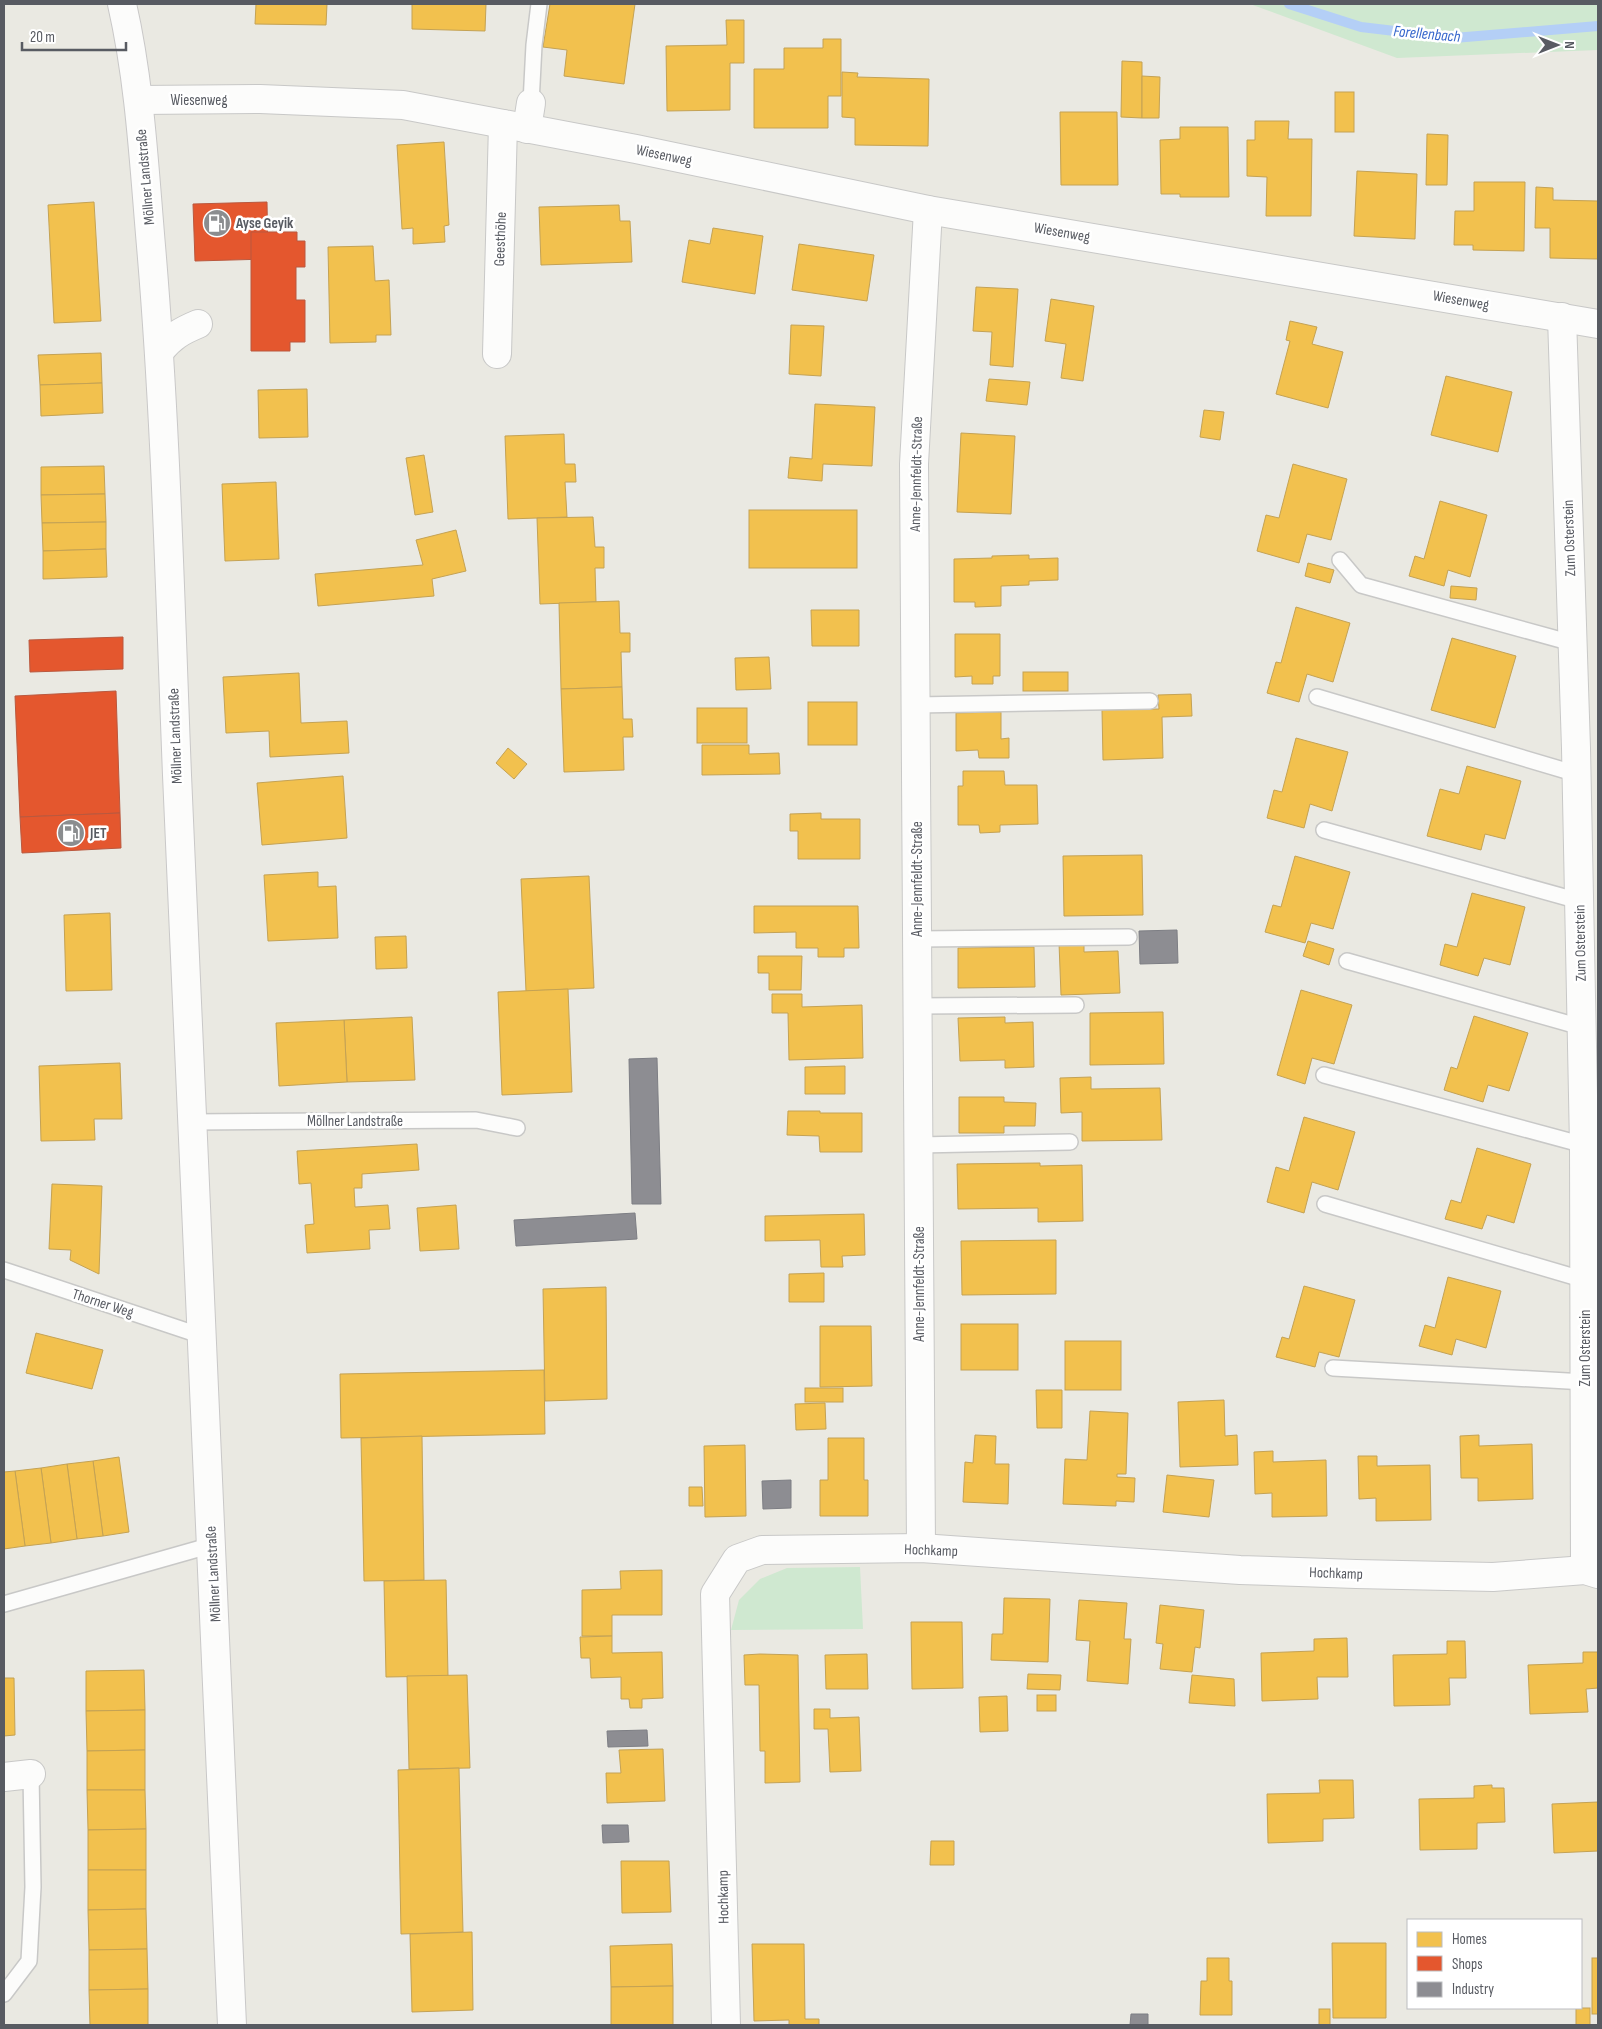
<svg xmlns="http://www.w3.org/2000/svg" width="1602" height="2029" font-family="'Sofia Sans Condensed',sans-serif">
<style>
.green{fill:#cfe8d0}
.homes{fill:#f2c14e;stroke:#c4a254}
.shops{fill:#e4572e;stroke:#ba583e}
.industry{fill:#8d8d92;stroke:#7d7e84}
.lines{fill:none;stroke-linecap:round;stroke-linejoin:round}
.stream{stroke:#b4cff6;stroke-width:10}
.lane-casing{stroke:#c8c8c7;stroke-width:18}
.street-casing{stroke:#c8c8c7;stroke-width:30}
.secondary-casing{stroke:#c9c8c8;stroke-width:30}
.lane{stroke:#fcfcfb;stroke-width:15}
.street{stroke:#fcfcfb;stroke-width:28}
.secondary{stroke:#fcfcfb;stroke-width:28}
.labels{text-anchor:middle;stroke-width:5;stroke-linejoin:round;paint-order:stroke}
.street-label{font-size:15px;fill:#585b62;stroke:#fff}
.poi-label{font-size:15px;font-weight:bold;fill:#585b62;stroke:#fff;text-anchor:start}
.water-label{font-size:16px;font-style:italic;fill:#3666cc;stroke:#fff}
</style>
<rect width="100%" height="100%" fill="#eae9e2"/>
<g class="green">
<polygon points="1250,4 1598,4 1598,50 1397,58"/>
<polygon points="860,1567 863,1629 731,1630 739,1600 760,1579 787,1568"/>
</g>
<g class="homes">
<polygon points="256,4 327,4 326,25 255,24"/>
<polygon points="412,4 486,4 485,31 412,29"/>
<polygon points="550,4 635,4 624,84 564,76 567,50 543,47"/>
<polygon points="726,20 744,20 744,63 730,63 730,110 667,111 666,46 727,45"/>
<polygon points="823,39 841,39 841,96 828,96 828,128 754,128 754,69 784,69 784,48 823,48"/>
<polygon points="1122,61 1142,62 1142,118 1121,117"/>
<polygon points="842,72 858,73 857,77 929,79 928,146 855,145 855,118 842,117"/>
<polygon points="1142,76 1160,77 1159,118 1142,118"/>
<rect x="1335" y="92" width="19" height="40"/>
<polygon points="1060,112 1117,112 1118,185 1061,185"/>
<polygon points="1255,121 1289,121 1288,139 1312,139 1311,216 1266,216 1267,177 1247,176 1247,140 1255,140"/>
<polygon points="1180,127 1228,127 1229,197 1180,197 1180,194 1161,194 1160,140 1180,139"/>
<polygon points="1427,134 1448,135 1447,185 1426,185"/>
<polygon points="444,142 449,225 444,226 445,242 413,244 413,228 402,229 397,145"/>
<polygon points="1357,171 1417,174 1415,239 1354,236"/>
<polygon points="1474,182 1525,182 1524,251 1473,250 1473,245 1454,245 1455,211 1474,211"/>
<polygon points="1536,187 1553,188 1553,200 1598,201 1598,259 1550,258 1550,228 1535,228"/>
<polygon points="94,202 101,321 54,323 48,205"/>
<polygon points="619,205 620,221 630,221 632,262 541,265 539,207"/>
<polygon points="713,228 763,236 755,294 682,282 689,240 710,244"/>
<polygon points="799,244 874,255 867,301 792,290"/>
<polygon points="373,246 375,281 389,280 391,335 376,335 376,342 330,343 328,247"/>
<polygon points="976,287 1018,289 1013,367 990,365 992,332 973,331"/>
<polygon points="1051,299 1094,306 1083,381 1061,378 1066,344 1045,341"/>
<polygon points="1290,321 1317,327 1312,344 1343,352 1328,408 1276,394 1290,341 1286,340"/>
<polygon points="791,325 824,326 821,376 789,374"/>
<polygon points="101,353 102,383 40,385 38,355"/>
<polygon points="1446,376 1512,392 1498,452 1431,435"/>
<polygon points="989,379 1030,382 1027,405 986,401"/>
<polygon points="102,383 103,413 41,416 40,385"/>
<polygon points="307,389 308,437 259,438 258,390"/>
<polygon points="815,404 875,407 872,466 823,464 822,481 788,478 790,457 812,459"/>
<polygon points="1204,410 1224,412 1220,440 1200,437"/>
<polygon points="961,433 1015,436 1011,514 957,512"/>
<polygon points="564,434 565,464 575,464 576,482 565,482 567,517 508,519 505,436"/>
<polygon points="424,455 433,512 415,515 406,458"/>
<polygon points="1293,464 1347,479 1331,540 1307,534 1299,563 1257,551 1266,515 1279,518"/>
<polygon points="104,466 105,494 41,495 41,467"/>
<polygon points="276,482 279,559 225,561 222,484"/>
<polygon points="105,494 106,522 42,523 41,495"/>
<polygon points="1440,501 1487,515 1470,577 1448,570 1444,586 1409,576 1415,556 1424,559"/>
<rect x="749" y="510" width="108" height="58"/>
<polygon points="593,517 595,547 604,547 604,568 595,568 596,602 540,604 537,518"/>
<polygon points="106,522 106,549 43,551 42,523"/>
<polygon points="456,530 466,571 432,579 434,596 318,606 315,574 423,565 416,540"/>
<polygon points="106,549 107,577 43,579 43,551"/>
<polygon points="1029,555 1029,559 1058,558 1058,580 1029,581 1029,585 1001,586 1001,606 975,607 975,602 954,602 954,559 992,558 992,556"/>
<polygon points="1308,563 1334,570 1330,583 1305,576"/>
<polygon points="1451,586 1477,588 1476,600 1450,598"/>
<polygon points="619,601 620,633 630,633 630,652 621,652 622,687 561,689 559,603"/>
<polygon points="1296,607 1350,623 1333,682 1307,674 1299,702 1267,693 1276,662 1281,663"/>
<polygon points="811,610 859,610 859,646 812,646"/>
<polygon points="955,634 1000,634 1000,676 993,676 993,684 972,684 972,676 955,677"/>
<polygon points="1452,638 1516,656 1495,728 1431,710"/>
<polygon points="769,657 771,689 736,690 735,658"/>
<rect x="1023" y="672" width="45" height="19"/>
<polygon points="299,673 301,723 347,721 349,753 270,757 269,731 226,733 223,677"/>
<polygon points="622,687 623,719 632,719 633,737 623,737 624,770 564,772 561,689"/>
<polygon points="1191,694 1192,716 1162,717 1163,758 1103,760 1102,710 1159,709 1158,695"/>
<rect x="808" y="702" width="49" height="43"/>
<rect x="697" y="708" width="50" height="35"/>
<polygon points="1001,712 1001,739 1009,738 1009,758 979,758 978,750 956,751 956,713"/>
<polygon points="1296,738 1348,752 1332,811 1310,804 1304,828 1267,818 1274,790 1282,792"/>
<polygon points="702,745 749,745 749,754 779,753 780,774 702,775"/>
<polygon points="508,748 527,764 514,779 496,763"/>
<polygon points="1467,766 1521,781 1505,839 1485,834 1481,850 1427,836 1440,789 1459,794"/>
<polygon points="963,771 1004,771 1005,785 1037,785 1038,824 1000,825 1000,832 980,833 979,825 958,825 958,786 963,786"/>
<polygon points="343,776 347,838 262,845 257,783"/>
<polygon points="821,813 821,819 860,819 860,859 798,859 798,831 790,831 790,814"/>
<polygon points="1142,855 1143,915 1064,916 1063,856"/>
<polygon points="1295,856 1350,872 1333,929 1311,923 1305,943 1265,932 1273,905 1281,907"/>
<polygon points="318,872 318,887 336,886 338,938 268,941 264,875"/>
<polygon points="589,876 594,988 526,991 521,879"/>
<polygon points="1472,893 1525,907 1510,965 1484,958 1478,976 1440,965 1445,944 1457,947"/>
<polygon points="754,906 858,906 859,948 844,948 844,957 818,957 818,948 796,948 796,932 754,933"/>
<polygon points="110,913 112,990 66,991 64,915"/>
<polygon points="406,936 407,968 376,969 375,937"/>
<polygon points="1308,941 1334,949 1329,965 1303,956"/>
<polygon points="1084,942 1084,952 1118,951 1120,993 1061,995 1059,943"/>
<polygon points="1034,947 1035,987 958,988 958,948"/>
<polygon points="758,956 802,956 801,990 769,990 769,973 758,973"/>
<polygon points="568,989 572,1092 502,1095 498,992"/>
<polygon points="1301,990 1352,1005 1334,1064 1312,1058 1305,1084 1277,1075"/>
<polygon points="772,994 802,994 802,1007 862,1005 863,1058 789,1060 788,1013 772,1013"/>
<polygon points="1163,1012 1164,1064 1090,1065 1090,1013"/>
<polygon points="1474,1016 1528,1033 1509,1091 1488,1085 1483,1102 1444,1090 1451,1067 1457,1069"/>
<polygon points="412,1017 415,1080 347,1082 344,1020"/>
<polygon points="1005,1017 1005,1023 1033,1022 1034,1067 1005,1068 1005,1060 960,1061 958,1018"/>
<polygon points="344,1020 347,1082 279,1086 276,1023"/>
<polygon points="120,1063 122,1119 94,1119 95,1140 41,1141 39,1066"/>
<polygon points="845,1066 845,1094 805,1094 805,1067"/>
<polygon points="1091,1077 1091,1089 1160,1088 1162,1140 1082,1141 1082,1112 1061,1113 1060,1078"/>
<polygon points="959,1097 1004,1097 1004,1102 1036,1103 1035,1126 1004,1126 1004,1133 959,1133"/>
<polygon points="788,1111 820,1111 820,1113 862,1113 862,1152 820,1152 819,1136 787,1135"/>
<polygon points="1304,1117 1355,1132 1338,1190 1312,1182 1304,1213 1267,1202 1276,1167 1289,1171"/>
<polygon points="417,1144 419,1170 362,1174 362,1188 354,1188 355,1207 388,1205 390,1229 369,1230 370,1249 307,1253 305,1225 314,1224 311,1183 299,1184 297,1151"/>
<polygon points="1477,1148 1531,1164 1514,1223 1487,1215 1482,1229 1445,1219 1451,1200 1461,1203"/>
<polygon points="1040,1163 1040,1166 1082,1165 1083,1221 1038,1222 1038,1208 958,1209 957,1164"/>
<polygon points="52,1184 102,1186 99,1274 70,1260 71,1250 49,1249"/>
<polygon points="456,1205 459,1249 420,1251 417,1208"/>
<polygon points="864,1214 865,1255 842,1256 843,1267 821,1267 820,1240 765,1241 765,1216"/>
<polygon points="1056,1240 1056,1294 962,1295 961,1241"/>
<polygon points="824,1273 824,1302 789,1302 789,1274"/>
<polygon points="1448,1277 1501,1291 1486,1348 1456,1339 1452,1355 1419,1346 1425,1325 1435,1328"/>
<polygon points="1304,1286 1355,1300 1339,1357 1319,1352 1315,1367 1276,1357 1282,1337 1289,1339"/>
<polygon points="606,1287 607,1399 545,1401 543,1289"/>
<rect x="961" y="1324" width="57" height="46"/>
<polygon points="820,1326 871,1326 872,1386 820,1387"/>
<polygon points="36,1333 103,1350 92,1389 26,1373"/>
<rect x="1065" y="1341" width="56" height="49"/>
<polygon points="544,1370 545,1434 341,1438 340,1374"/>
<rect x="805" y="1388" width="38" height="14"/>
<polygon points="1036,1390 1062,1390 1062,1428 1037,1428"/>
<polygon points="1224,1400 1225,1436 1237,1435 1238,1465 1180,1467 1178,1402"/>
<polygon points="825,1403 826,1429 796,1430 795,1404"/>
<polygon points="1090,1411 1128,1413 1126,1474 1117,1474 1117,1477 1135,1478 1134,1502 1116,1501 1116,1506 1063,1504 1065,1459 1087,1460"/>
<polygon points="975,1435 996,1436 995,1464 1009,1464 1008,1504 963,1502 965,1462 973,1463"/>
<polygon points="1479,1435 1479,1446 1532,1444 1533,1499 1478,1501 1478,1478 1461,1478 1460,1436"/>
<polygon points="422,1436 424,1580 364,1581 361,1438"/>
<polygon points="828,1438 864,1438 864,1480 868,1480 868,1516 820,1516 820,1480 828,1480"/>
<polygon points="745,1445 746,1516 705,1517 704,1446"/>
<polygon points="1273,1451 1273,1462 1326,1460 1327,1516 1272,1517 1272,1493 1255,1494 1254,1452"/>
<polygon points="1358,1456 1377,1456 1377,1466 1430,1465 1431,1520 1376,1521 1376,1498 1359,1499"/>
<polygon points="119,1457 129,1532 103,1536 93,1461"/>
<polygon points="93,1461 103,1536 77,1539 67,1464"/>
<polygon points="67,1464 77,1539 51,1543 41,1468"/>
<polygon points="41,1468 51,1543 25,1546 15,1471"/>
<polygon points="15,1471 25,1546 4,1549 4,1472"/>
<polygon points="1167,1475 1214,1480 1209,1517 1163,1512"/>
<polygon points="689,1487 702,1487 703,1506 689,1506"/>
<polygon points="662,1570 662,1615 612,1615 612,1636 582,1636 582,1590 621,1589 620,1571"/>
<polygon points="446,1580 448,1676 386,1677 384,1581"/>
<polygon points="1004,1598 1050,1599 1048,1662 991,1660 992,1634 1003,1634"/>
<polygon points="1079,1600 1127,1603 1124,1639 1131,1639 1128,1684 1087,1681 1090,1641 1076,1640"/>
<polygon points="1160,1605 1204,1610 1200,1648 1195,1647 1192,1672 1160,1669 1163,1644 1156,1643"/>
<polygon points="911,1622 962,1622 963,1688 912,1689"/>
<polygon points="612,1636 612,1653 662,1652 663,1698 642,1699 642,1708 630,1708 629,1699 621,1699 621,1677 591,1678 590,1658 581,1658 580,1637"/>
<polygon points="1347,1638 1348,1677 1317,1677 1318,1699 1262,1701 1261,1653 1314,1651 1314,1639"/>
<polygon points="1447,1641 1465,1641 1466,1678 1449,1678 1450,1705 1394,1706 1393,1655 1447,1654"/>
<polygon points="1583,1652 1598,1652 1598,1688 1586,1689 1588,1712 1530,1714 1528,1665 1583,1663"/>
<polygon points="760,1654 798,1655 800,1782 765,1783 765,1751 760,1751 759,1685 745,1685 744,1655"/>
<polygon points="867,1654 868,1689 826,1689 825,1655"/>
<polygon points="144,1670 145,1710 86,1711 86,1671"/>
<polygon points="1028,1674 1061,1675 1060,1690 1027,1689"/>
<polygon points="467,1675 470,1768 409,1769 407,1676"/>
<polygon points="1192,1675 1234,1679 1235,1706 1189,1703"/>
<polygon points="4,1678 14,1678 15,1735 4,1736"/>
<rect x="1037" y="1695" width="19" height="16"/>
<polygon points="1007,1696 1008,1731 980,1732 979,1697"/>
<polygon points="814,1709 830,1709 830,1718 859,1717 861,1771 830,1772 828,1729 814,1729"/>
<polygon points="145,1710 145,1750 87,1751 86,1711"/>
<polygon points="663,1749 665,1801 607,1803 606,1773 621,1773 619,1750"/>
<polygon points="145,1750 145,1790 87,1790 87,1751"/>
<polygon points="459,1768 463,1932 401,1934 398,1770"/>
<polygon points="1319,1780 1353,1780 1354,1818 1323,1819 1323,1841 1268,1843 1267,1794 1320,1793"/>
<polygon points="1492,1785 1492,1788 1504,1788 1505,1822 1477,1823 1477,1849 1420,1850 1419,1799 1474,1798 1474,1786"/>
<polygon points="87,1790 145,1790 146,1829 88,1830"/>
<polygon points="1598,1802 1598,1851 1554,1853 1552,1804"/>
<polygon points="146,1829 146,1870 88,1870 88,1830"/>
<polygon points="931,1841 954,1841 954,1865 930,1865"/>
<polygon points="621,1861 669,1861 671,1912 622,1913"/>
<polygon points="88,1870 146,1870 146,1909 88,1910"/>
<polygon points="146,1909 147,1949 89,1950 88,1910"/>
<polygon points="472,1932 473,2010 412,2012 410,1934"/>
<polygon points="1332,1943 1386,1943 1386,2018 1333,2018"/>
<polygon points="672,1944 673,1986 611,1987 610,1946"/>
<polygon points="752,1944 804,1944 805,2019 819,2019 819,2025 789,2025 789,2020 754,2021"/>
<polygon points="147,1949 148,1989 89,1990 89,1950"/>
<polygon points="1207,1958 1229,1958 1229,1981 1232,1981 1232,2015 1200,2015 1201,1981 1207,1981"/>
<rect x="1592" y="1958" width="6" height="56"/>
<polygon points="673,1986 673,2025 611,2025 611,1987"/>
<polygon points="148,1989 148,2025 90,2025 89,1990"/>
<rect x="1576" y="2008" width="14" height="17"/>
<rect x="1319" y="2009" width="11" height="16"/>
</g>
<g class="shops">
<polygon points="267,202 268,259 195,261 193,204"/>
<polygon points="251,232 297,232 297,241 305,241 305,267 296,267 296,300 305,300 305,342 290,342 290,351 251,351"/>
<polygon points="123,637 123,669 30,672 29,640"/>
<polygon points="116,691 120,813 20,817 15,696"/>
<polygon points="120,813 121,848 22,853 20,817"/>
</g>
<g class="industry">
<polygon points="1177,930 1178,963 1140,964 1139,931"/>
<polygon points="657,1058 661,1204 632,1204 629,1059"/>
<polygon points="635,1213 637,1239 516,1246 514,1220"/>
<polygon points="791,1480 791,1508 763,1509 762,1481"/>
<polygon points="647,1730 648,1746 608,1747 607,1731"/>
<polygon points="602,1825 628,1825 629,1842 603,1843"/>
<polygon points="1131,2014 1148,2014 1148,2025 1130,2025"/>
</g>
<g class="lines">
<polyline class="stream" points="1289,4 1361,27 1454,38 1598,26"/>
<g class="lane-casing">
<g id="lane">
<polyline points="531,103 534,45 539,4"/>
<polyline points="1340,560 1361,585 1572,643"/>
<polyline points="1317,697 1577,774"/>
<polyline points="915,705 1150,701"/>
<polyline points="1324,830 1579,901"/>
<polyline points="917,939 1129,937"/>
<polyline points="1347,961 1581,1027"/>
<polyline points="918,1006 1076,1005"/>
<polyline points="1324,1075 1584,1145"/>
<polyline points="191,1122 476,1120 517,1128"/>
<polyline points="918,1145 1070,1142"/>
<polyline points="1325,1204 1585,1280"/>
<polyline points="4,1270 202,1336"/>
<polyline points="1333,1368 1585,1382"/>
<polyline points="4,1604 212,1545"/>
<polyline points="4,1994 29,1961 33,1887 31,1774"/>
</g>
</g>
<g class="street-casing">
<g id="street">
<polyline points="139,100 260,99 403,105 636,149 928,210 1598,324"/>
<polyline points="527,129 531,103"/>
<polyline points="1562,317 1576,748 1584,1145 1585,1570"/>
<path d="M160,351C171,337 181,331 198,324"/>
<polyline points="497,354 503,124"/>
<polyline points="921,1548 914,464 928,210"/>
<polyline points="4,1777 31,1774"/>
<polyline points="726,2025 715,1594 737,1559 762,1550 921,1548 1240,1570 1356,1574 1493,1577 1585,1570 1598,1574"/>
</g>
</g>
<g class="secondary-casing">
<path id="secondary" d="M122,4C140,83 144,165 151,246C166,422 170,598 177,775C194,1192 215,1608 232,2025"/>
</g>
<use href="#lane" class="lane"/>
<use href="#street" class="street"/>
<use href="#secondary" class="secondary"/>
</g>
<defs>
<g id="fuel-disc" transform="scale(1.4375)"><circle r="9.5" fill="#8b8d8f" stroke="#fff"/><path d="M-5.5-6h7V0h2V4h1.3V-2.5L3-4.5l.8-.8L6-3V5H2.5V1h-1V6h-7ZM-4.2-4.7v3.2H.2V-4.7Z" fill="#fff"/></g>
</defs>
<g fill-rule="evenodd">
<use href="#fuel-disc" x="217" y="223"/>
<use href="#fuel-disc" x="71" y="833"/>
</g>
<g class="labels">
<g class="street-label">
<text x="199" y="105">Wiesenweg</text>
<text transform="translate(664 155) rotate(12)" y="5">Wiesenweg</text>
<text transform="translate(145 177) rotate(-95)" y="5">Möllner Landstraße</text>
<text transform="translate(1062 232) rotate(10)" y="5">Wiesenweg</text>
<text transform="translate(500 239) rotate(-88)" y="5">Geesthöhe</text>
<text transform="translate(1461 300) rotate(10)" y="5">Wiesenweg</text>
<text transform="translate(916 474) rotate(-89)" y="5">Anne-Jennfeldt-Straße</text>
<text transform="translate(1569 538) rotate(-92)" y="5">Zum Osterstein</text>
<text transform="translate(175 736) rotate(-92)" y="5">Möllner Landstraße</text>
<text transform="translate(917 879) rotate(-90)" y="5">Anne-Jennfeldt-Straße</text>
<text transform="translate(1580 943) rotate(-91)" y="5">Zum Osterstein</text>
<text x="355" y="1126">Möllner Landstraße</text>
<text transform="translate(919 1284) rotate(-90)" y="5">Anne-Jennfeldt-Straße</text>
<text transform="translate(103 1303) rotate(18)" y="5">Thorner Weg</text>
<text transform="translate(1585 1348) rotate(-90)" y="5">Zum Osterstein</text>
<text transform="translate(931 1550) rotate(2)" y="5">Hochkamp</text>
<text transform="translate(1336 1573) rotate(2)" y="5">Hochkamp</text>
<text transform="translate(213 1574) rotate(-93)" y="5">Möllner Landstraße</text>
<text transform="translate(723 1897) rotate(-91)" y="5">Hochkamp</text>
</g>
<g class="poi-label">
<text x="236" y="228">Ayse Geyik</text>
<text x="90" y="838">JET</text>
</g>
<g class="water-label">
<text transform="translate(1427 33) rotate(5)" y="6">Forellenbach</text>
</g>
</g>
<rect width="1602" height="2029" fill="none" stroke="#585b62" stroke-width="10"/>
<rect x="1407" y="1919" width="175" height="90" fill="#ffffff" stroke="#bcbdc0"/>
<rect x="1417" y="1932" width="25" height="15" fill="#f2c14e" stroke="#bcbdc0"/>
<text x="1452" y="1944" font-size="15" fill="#585b62">Homes</text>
<rect x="1417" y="1956" width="25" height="15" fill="#e4572e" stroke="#bcbdc0"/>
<text x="1452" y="1969" font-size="15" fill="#585b62">Shops</text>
<rect x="1417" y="1982" width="25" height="15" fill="#8d8d92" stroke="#bcbdc0"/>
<text x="1452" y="1994" font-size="15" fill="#585b62">Industry</text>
<g transform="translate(1557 45) rotate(90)" stroke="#ffffff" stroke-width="4" paint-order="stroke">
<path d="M0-4L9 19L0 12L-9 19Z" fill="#585b62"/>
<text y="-8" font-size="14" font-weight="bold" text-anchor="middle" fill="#585b62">N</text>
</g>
<path d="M22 42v8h104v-8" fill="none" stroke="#585b62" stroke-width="2.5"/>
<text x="30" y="42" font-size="15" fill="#585b62" stroke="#ffffff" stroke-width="4" paint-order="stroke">20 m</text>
</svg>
